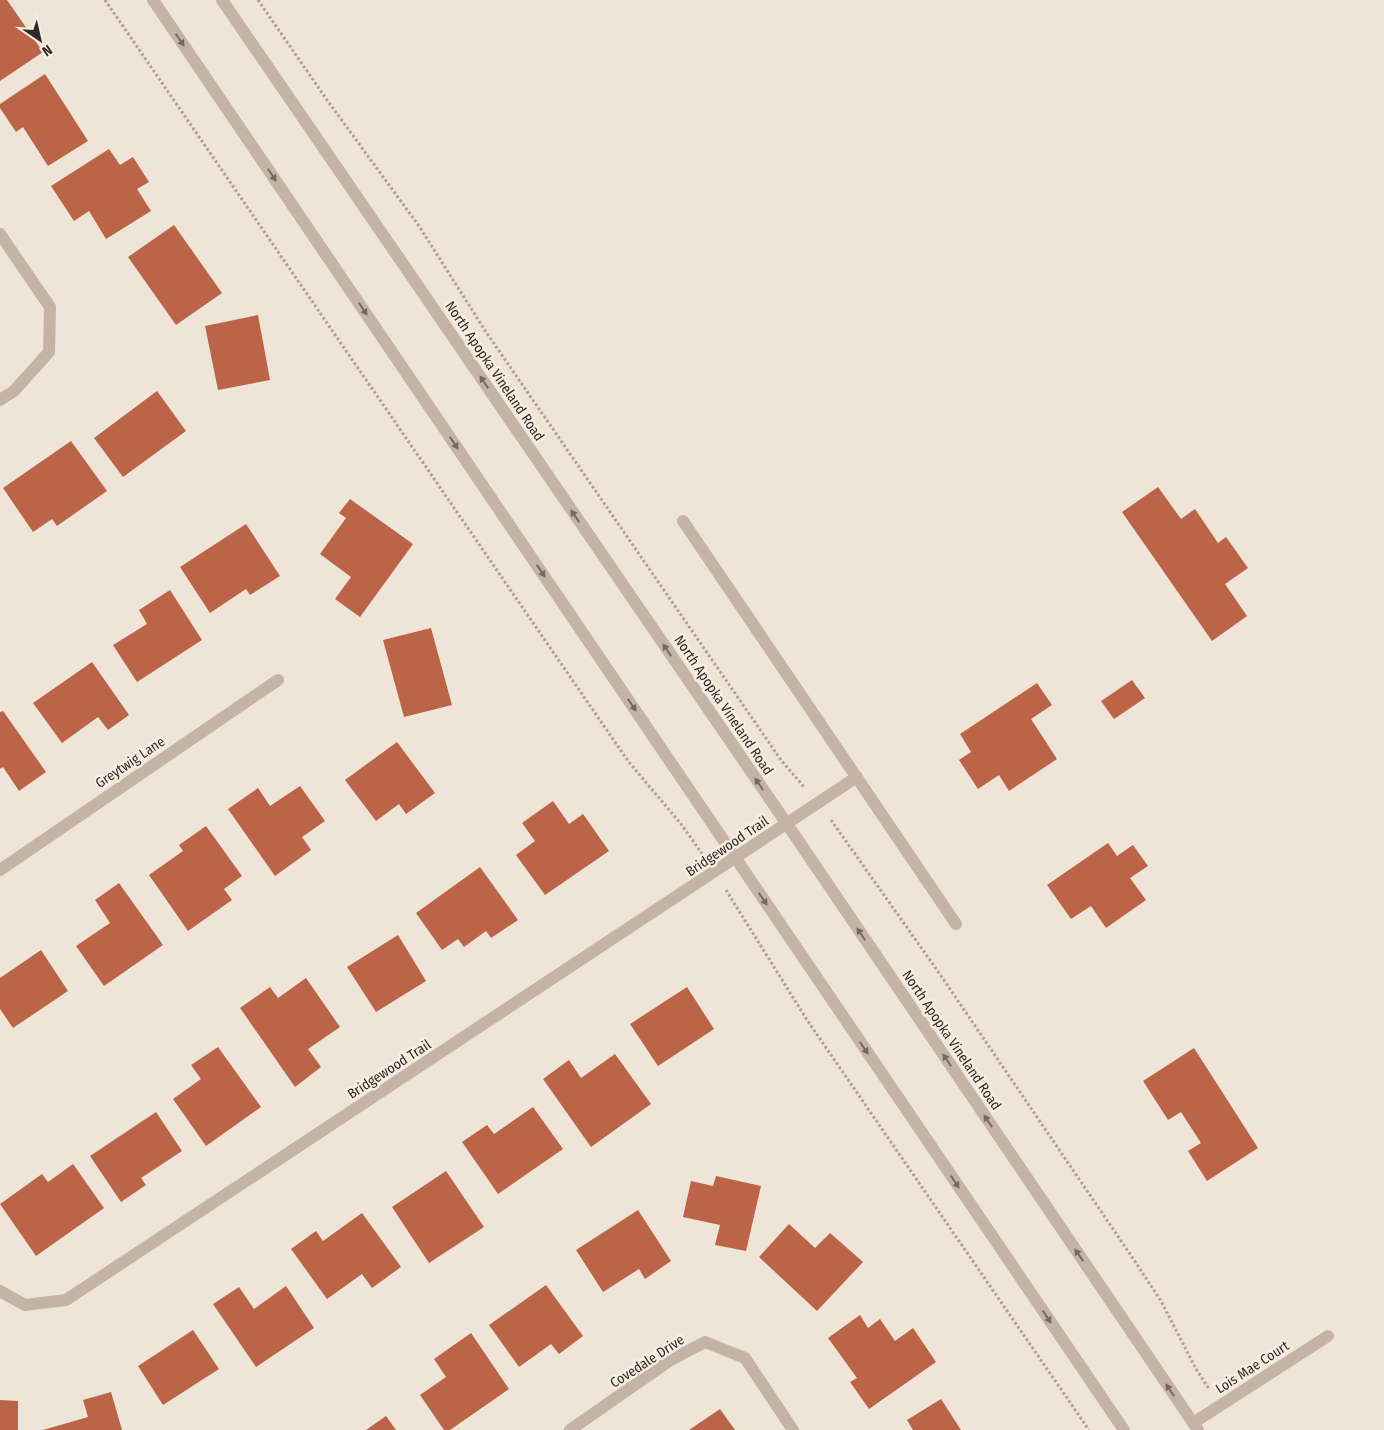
<svg xmlns="http://www.w3.org/2000/svg" width="1384" height="1430" font-family="'Fira Sans Condensed',sans-serif">
<style>
.building{fill:#bc6448}
.lines{fill:none;stroke-linecap:round;stroke-linejoin:round}
.path{stroke:#b09e90;stroke-width:3;stroke-dasharray:2.5 2.5;stroke-linecap:butt}
.minor{stroke:#c5b4a5;stroke-width:12}
.oneway{fill:#74685f}
.labels{text-anchor:middle;stroke-width:5;stroke-linejoin:round;paint-order:stroke}
.street-label{font-size:14px;fill:#312926;stroke:#f7eee3}
</style>
<rect width="100%" height="100%" fill="#eee4d8"/>
<g class="building">
<polygon points="0,0 7,0 43,52 0,81"/>
<polygon points="45,74 88,141 48,166 23,127 16,132 0,108 0,104"/>
<polygon points="109,149 120,165 133,157 149,182 137,189 151,211 106,239 89,211 74,221 51,186"/>
<polygon points="174,225 222,293 176,325 128,257"/>
<polygon points="258,315 270,380 218,390 205,326"/>
<polygon points="157,391 186,431 123,477 94,438"/>
<polygon points="71,441 107,491 57,526 52,519 33,532 3,488"/>
<polygon points="1158,487 1181,519 1195,509 1218,543 1226,537 1248,568 1225,584 1247,616 1212,641 1122,512"/>
<polygon points="350,499 413,544 360,617 335,599 351,577 320,554 346,518 339,513"/>
<polygon points="246,524 280,576 250,595 246,589 210,613 180,567"/>
<polygon points="170,590 202,640 137,682 113,645 147,624 139,610"/>
<polygon points="431,628 452,705 404,717 383,640"/>
<polygon points="92,662 129,715 108,730 98,717 62,743 33,703"/>
<polygon points="1132,680 1145,698 1114,719 1101,701"/>
<polygon points="1037,683 1052,705 1031,719 1057,759 1009,791 999,775 978,789 959,760 971,752 960,734"/>
<polygon points="3,711 46,772 19,791 3,767 0,769 0,712"/>
<polygon points="397,742 435,793 406,814 399,804 376,821 345,780"/>
<polygon points="300,786 325,821 302,837 311,850 275,876 228,809 258,788 270,806"/>
<polygon points="553,801 569,824 583,814 609,851 545,895 516,855 535,841 522,823"/>
<polygon points="206,826 242,876 224,889 232,900 188,931 149,875 183,851 179,845"/>
<polygon points="1108,843 1117,856 1133,845 1148,866 1130,878 1146,900 1106,928 1091,906 1071,919 1047,885"/>
<polygon points="480,867 518,920 491,938 486,931 464,947 458,939 442,950 416,913"/>
<polygon points="119,883 163,945 104,986 76,946 110,923 95,900"/>
<polygon points="398,935 426,981 376,1012 347,967"/>
<polygon points="41,950 68,991 13,1028 0,1009 0,978"/>
<polygon points="306,978 340,1027 308,1049 321,1067 295,1087 240,1008 270,987 278,998"/>
<polygon points="687,987 714,1029 658,1066 630,1024"/>
<polygon points="218,1047 261,1107 206,1146 173,1099 201,1079 191,1065"/>
<polygon points="1194,1048 1258,1148 1207,1181 1188,1151 1201,1143 1181,1112 1168,1120 1143,1081"/>
<polygon points="615,1054 651,1104 591,1147 543,1079 569,1060 581,1078"/>
<polygon points="533,1107 563,1149 498,1194 462,1142 487,1125 494,1134"/>
<polygon points="156,1112 182,1151 141,1178 146,1185 121,1202 90,1156"/>
<polygon points="73,1164 104,1208 36,1256 0,1204 42,1174 48,1182"/>
<polygon points="446,1171 484,1227 429,1263 392,1207"/>
<polygon points="716,1176 761,1186 746,1251 715,1245 720,1225 683,1217 691,1181 713,1186"/>
<polygon points="638,1210 671,1261 645,1279 639,1269 603,1292 576,1250"/>
<polygon points="362,1213 401,1267 372,1288 362,1274 327,1299 291,1249 316,1231 323,1241"/>
<polygon points="789,1224 815,1248 830,1233 863,1262 817,1311 759,1257"/>
<polygon points="546,1285 583,1336 559,1354 551,1344 519,1367 489,1325"/>
<polygon points="286,1286 314,1328 256,1367 213,1304 239,1287 254,1309"/>
<polygon points="860,1315 868,1328 880,1319 895,1341 913,1328 936,1362 869,1409 850,1382 857,1378 828,1338"/>
<polygon points="193,1330 219,1369 163,1405 138,1366"/>
<polygon points="471,1333 509,1389 450,1430 444,1430 420,1395 446,1377 434,1359"/>
<polygon points="111,1392 122,1430 43,1430 88,1417 83,1400"/>
<polygon points="941,1399 961,1430 913,1430 907,1420"/>
<polygon points="0,1400 18,1401 18,1430 0,1430"/>
<polygon points="720,1409 735,1430 689,1430"/>
<polygon points="386,1416 396,1430 366,1430"/>
</g>
<g class="lines">
<g class="path">
<polyline points="105,0 628,761 681,824 703,855"/>
<polyline points="258,0 327,100 419,226 486,332 781,760 805,788"/>
<polyline points="831,820 937,970 1130,1254 1161,1301 1196,1369 1209,1389"/>
<polyline points="726,890 807,1020 1089,1430"/>
</g>
<g class="minor">
<polyline points="153,0 1124,1430"/>
<polyline points="222,0 787,824 1198,1430"/>
<polyline points="0,234 50,307 49,352 14,391 0,400"/>
<polyline points="683,521 956,924"/>
<polyline points="0,870 278,680"/>
<polyline points="0,1291 25,1305 66,1300 857,777"/>
<polyline points="1193,1423 1328,1336"/>
<polyline points="570,1430 669,1361 705,1342 745,1358 793,1430"/>
</g>
</g>
<defs><path id="oneway-solid" d="M-6-.8H1V-3.2L6.5 0L1 3.2V.8H-6Z" transform="scale(1.25)"/></defs>
<g class="oneway">
<use href="#oneway-solid" transform="translate(180 40) rotate(56)"/>
<use href="#oneway-solid" transform="translate(272 175) rotate(56)"/>
<use href="#oneway-solid" transform="translate(363 309) rotate(56)"/>
<use href="#oneway-solid" transform="translate(484 382) rotate(-124)"/>
<use href="#oneway-solid" transform="translate(454 443) rotate(56)"/>
<use href="#oneway-solid" transform="translate(575 516) rotate(-124)"/>
<use href="#oneway-solid" transform="translate(541 571) rotate(56)"/>
<use href="#oneway-solid" transform="translate(667 650) rotate(-124)"/>
<use href="#oneway-solid" transform="translate(632 705) rotate(56)"/>
<use href="#oneway-solid" transform="translate(759 784) rotate(-124)"/>
<use href="#oneway-solid" transform="translate(763 899) rotate(56)"/>
<use href="#oneway-solid" transform="translate(861 934) rotate(-124)"/>
<use href="#oneway-solid" transform="translate(864 1048) rotate(56)"/>
<use href="#oneway-solid" transform="translate(947 1060) rotate(-124)"/>
<use href="#oneway-solid" transform="translate(988 1121) rotate(-124)"/>
<use href="#oneway-solid" transform="translate(955 1182) rotate(56)"/>
<use href="#oneway-solid" transform="translate(1079 1255) rotate(-124)"/>
<use href="#oneway-solid" transform="translate(1047 1317) rotate(56)"/>
<use href="#oneway-solid" transform="translate(1170 1390) rotate(-124)"/>
</g>
<g class="labels">
<g class="street-label">
<text transform="translate(495 371) rotate(56)" y="5">North Apopka Vineland Road</text>
<text transform="translate(724 705) rotate(56)" y="5">North Apopka Vineland Road</text>
<text transform="translate(130 762) rotate(-34)" y="5">Greytwig Lane</text>
<text transform="translate(727 846) rotate(-34)" y="5">Bridgewood Trail</text>
<text transform="translate(952 1040) rotate(56)" y="5">North Apopka Vineland Road</text>
<text transform="translate(389 1069) rotate(-33)" y="5">Bridgewood Trail</text>
<text transform="translate(647 1361) rotate(-33)" y="5">Covedale Drive</text>
<text transform="translate(1252 1367) rotate(-33)" y="5">Lois Mae Court</text>
</g>
</g>
<g transform="translate(40 40) rotate(146)" stroke="#f7eee3" stroke-width="4" paint-order="stroke">
<path d="M0-4L9 19L0 12L-9 19Z" fill="#312926"/>
<text y="-8" font-size="14" font-weight="bold" text-anchor="middle" fill="#312926">N</text>
</g>
</svg>
